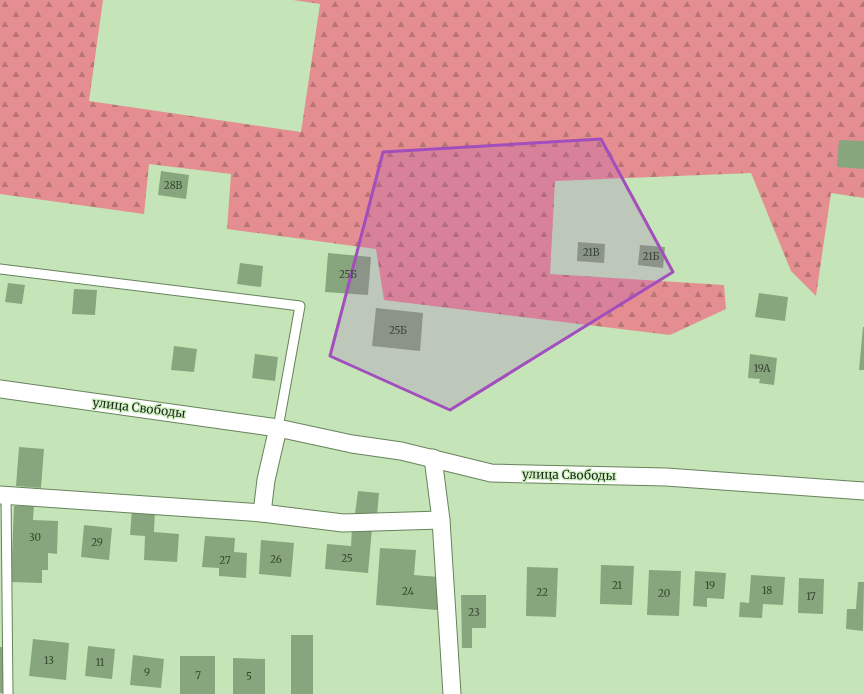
<svg xmlns="http://www.w3.org/2000/svg" width="864" height="694" font-family="Merriweather,serif">
<style>
.forest{fill:url(#forest-firs)}
.building{fill:#88a67d}
.lines{fill:none;stroke-linecap:round;stroke-linejoin:round}
.lane-casing{stroke:#67835b;stroke-width:11}
.street-casing{stroke:#67835b;stroke-width:19}
.lane{stroke:#fff;stroke-width:9}
.street{stroke:#fff;stroke-width:17}
.marked{fill:#a24ebd;fill-opacity:0.2;stroke:#a24ebd;stroke-width:3;stroke-linejoin:round}
.labels{text-anchor:middle;stroke-width:3;stroke-linejoin:round;paint-order:stroke}
.number-label{font-size:10px;fill:#374831}
.street-label{font-size:12px;fill:#1c2818;stroke:#d2f2c6}
</style>
<defs>
<pattern id="forest-firs" width="22" height="20" patternUnits="userSpaceOnUse"><rect width="22" height="20" fill="#e58e92"/><path d="M5 1l3.5 6h-7zM16 11l3.5 6h-7z" fill="#b97476"/></pattern>
</defs>
<rect width="100%" height="100%" fill="#c5e5b9"/>
<polygon class="forest" points="0,0 103,0 89,101 301,132 320,4 293,0 864,0 864,198 831,193 816,296 791,271 751,173 555,181 550,274 724,285 726,309 670,335 384,300 376,249 227,229 231,174 149,164 144,214 0,194"/>
<g class="building">
<polygon points="839,140 864,141 864,169 837,167"/>
<polygon points="161,171 189,175 186,199 158,195"/>
<polygon points="578,242 605,244 604,263 577,261"/>
<polygon points="640,245 665,247 663,268 638,265"/>
<polygon points="328,253 371,257 368,295 325,292"/>
<polygon points="240,263 263,266 261,287 237,284"/>
<polygon points="8,283 25,285 22,304 5,302"/>
<polygon points="74,289 97,290 95,315 72,314"/>
<polygon points="759,293 788,297 785,321 755,317"/>
<polygon points="376,308 423,313 420,351 372,346"/>
<polygon points="863,327 864,327 864,370 859,370"/>
<polygon points="174,346 197,349 194,372 171,370"/>
<polygon points="255,354 278,357 275,381 252,378"/>
<polygon points="750,354 777,358 774,385 759,383 760,379 748,378"/>
<polygon points="19,447 44,449 41,488 16,486"/>
<polygon points="358,491 379,493 377,516 355,514"/>
<polygon points="14,506 34,506 33,520 58,521 57,554 48,553 48,570 42,570 42,583 11,582"/>
<polygon points="132,508 155,509 154,532 179,534 177,562 144,560 145,536 130,535"/>
<polygon points="84,525 112,528 109,560 81,557"/>
<polygon points="352,528 372,529 368,573 325,569 327,544 351,546"/>
<polygon points="205,536 235,538 234,552 247,553 246,578 219,576 219,568 202,567"/>
<polygon points="261,540 294,543 291,577 259,574"/>
<polygon points="380,548 416,550 414,575 439,577 437,610 376,605"/>
<polygon points="601,565 634,566 632,605 600,604"/>
<polygon points="527,567 558,568 556,617 526,616"/>
<polygon points="649,570 681,571 679,616 647,615"/>
<polygon points="695,571 726,573 724,599 707,598 707,607 693,606"/>
<polygon points="751,575 785,577 783,605 763,604 762,618 739,617 740,602 749,603"/>
<polygon points="799,578 824,579 823,614 798,613"/>
<polygon points="858,582 864,582 863,631 846,629 847,609 856,609"/>
<polygon points="461,595 486,595 486,628 472,628 472,648 462,648"/>
<rect x="291" y="635" width="22" height="59"/>
<polygon points="33,639 69,643 66,680 29,676"/>
<polygon points="88,646 115,649 112,679 85,676"/>
<polygon points="0,647 8,648 3,693 0,693"/>
<polygon points="133,655 164,659 161,688 130,685"/>
<rect x="180" y="656" width="35" height="38"/>
<polygon points="233,658 265,659 265,694 233,694"/>
</g>
<g class="lines">
<g class="lane-casing">
<g id="lane">
<polyline points="0,269 300,306 278,428"/>
<polyline points="6,496 8,694"/>
</g>
</g>
<g class="street-casing">
<g id="street">
<polyline points="0,389 278,428"/>
<polyline points="433,458 441,520 452,694"/>
<polyline points="0,495 262,513 343,523 441,520"/>
<polyline points="262,513 266,480 278,428 352,444 401,451 491,473 666,477 864,491"/>
</g>
</g>
<use href="#lane" class="lane"/>
<use href="#street" class="street"/>
</g>
<path class="marked" d="M601,139L673,272L450,410L330,356L383,152Z"/>
<g class="labels">
<g class="number-label">
<text x="173" y="189">28В</text>
<text x="591" y="256">21В</text>
<text x="651" y="260">21Б</text>
<text x="348" y="278">25Б</text>
<text x="398" y="334">25Б</text>
<text x="762" y="372">19А</text>
<text x="35" y="541">30</text>
<text x="97" y="546">29</text>
<text x="347" y="562">25</text>
<text x="276" y="563">26</text>
<text x="225" y="564">27</text>
<text x="617" y="589">21</text>
<text x="710" y="589">19</text>
<text x="767" y="594">18</text>
<text x="408" y="595">24</text>
<text x="542" y="596">22</text>
<text x="664" y="597">20</text>
<text x="811" y="600">17</text>
<text x="474" y="616">23</text>
<text x="49" y="664">13</text>
<text x="100" y="666">11</text>
<text x="147" y="676">9</text>
<text x="198" y="679">7</text>
<text x="249" y="680">5</text>
</g>
<g class="street-label">
<text transform="translate(139 408) rotate(7)" y="4">улица Свободы</text>
<text transform="translate(569 475) rotate(1)" y="4">улица Свободы</text>
</g>
</g>
</svg>
